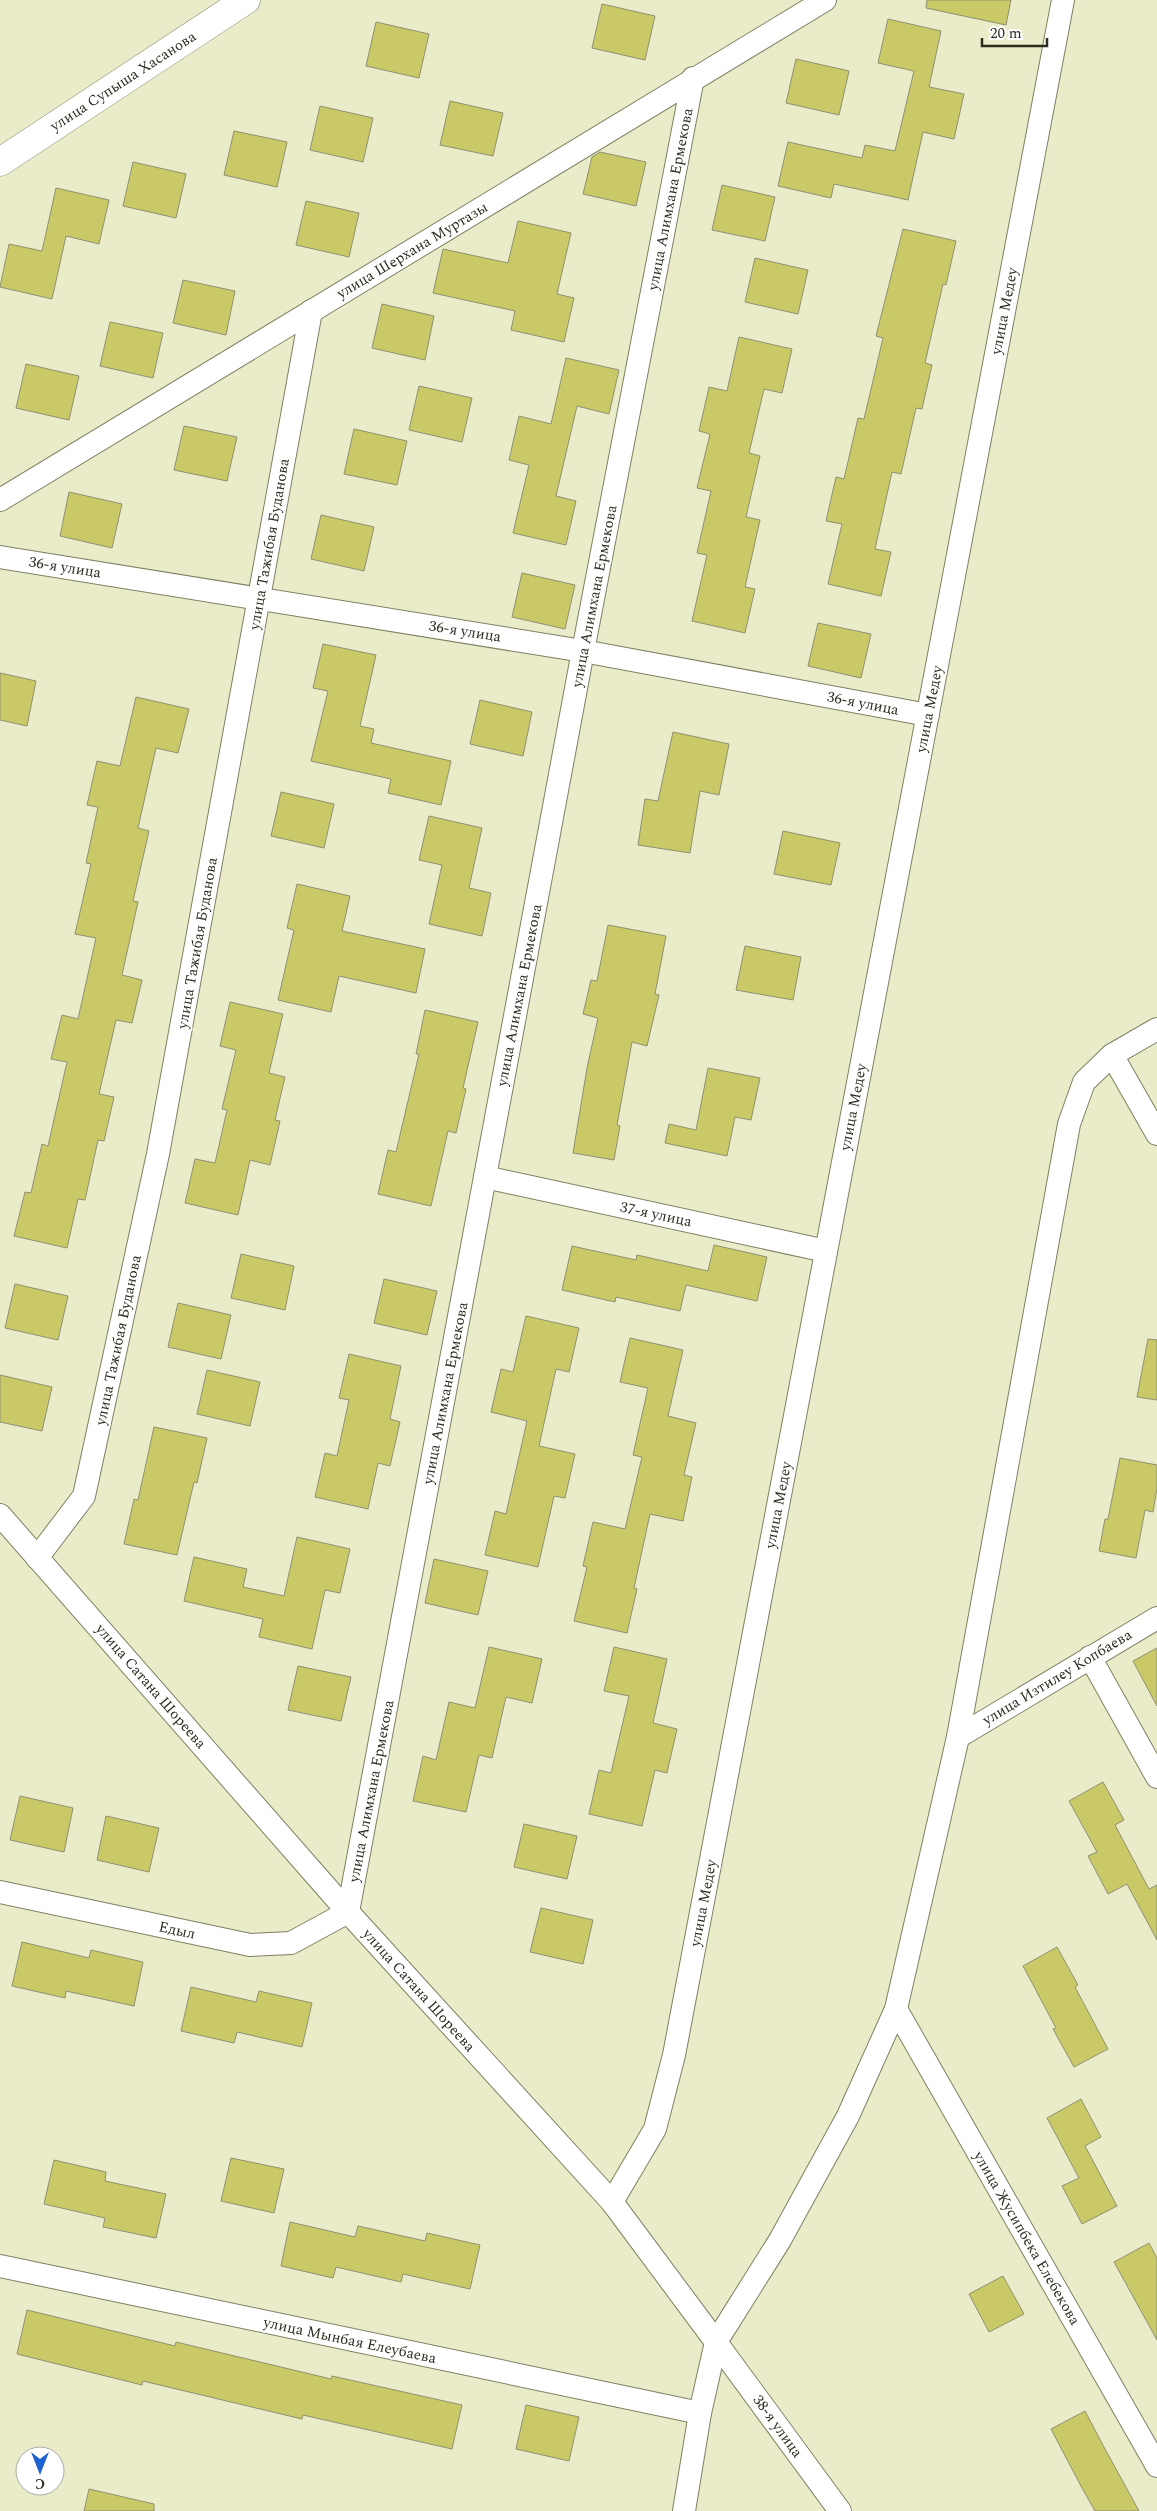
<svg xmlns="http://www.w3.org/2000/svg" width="1157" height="2511" font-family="Spectral,serif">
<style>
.building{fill:#c9ca67;stroke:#8f9071}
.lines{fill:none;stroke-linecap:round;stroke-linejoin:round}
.minor-casing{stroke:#7f8062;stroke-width:24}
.tertiary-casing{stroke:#7f8062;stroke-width:29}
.minor{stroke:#fff;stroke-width:22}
.tertiary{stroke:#fff;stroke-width:28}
.labels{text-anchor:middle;stroke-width:4;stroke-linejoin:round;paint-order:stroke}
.street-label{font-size:15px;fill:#2c2c20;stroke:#fff}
</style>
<rect width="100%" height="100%" fill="#e9ebc9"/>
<g class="building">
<polygon points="927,0 1011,0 1006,25 926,8"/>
<polygon points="602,4 655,16 645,60 592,48"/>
<polygon points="888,19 941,31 929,87 964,94 954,139 923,132 908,200 834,184 831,198 778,186 788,142 862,158 865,145 895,151 914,71 878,63"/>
<polygon points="376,22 429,34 419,78 366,66"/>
<polygon points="796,59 849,71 839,115 786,103"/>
<polygon points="450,101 503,113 493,156 440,145"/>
<polygon points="320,106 373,118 363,162 310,150"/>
<polygon points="234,131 287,142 277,187 224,175"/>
<polygon points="600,152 646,162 636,206 583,194 592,157"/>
<polygon points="133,162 186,174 176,218 123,206"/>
<polygon points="722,185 775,197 765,241 712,230"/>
<polygon points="56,188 109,200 99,244 66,236 52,299 0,287 9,244 42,251"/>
<polygon points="306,201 359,213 349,257 296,245"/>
<polygon points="518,221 571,233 557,294 574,298 564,342 511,330 515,311 433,293 443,249 508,263"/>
<polygon points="903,229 956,241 946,285 943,284 925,363 932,365 922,409 916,408 901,474 892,472 875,549 891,552 881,596 828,584 842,524 826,521 836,477 844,479 858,418 864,419 883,338 876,336"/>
<polygon points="755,258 808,270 798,314 745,302"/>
<polygon points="183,280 235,291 226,335 173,323"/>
<polygon points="382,304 434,316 425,360 372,348"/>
<polygon points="110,322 163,333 153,378 100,366"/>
<polygon points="739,337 792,349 782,393 764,389 749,453 760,456 746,517 760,520 745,587 755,589 745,633 692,621 707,555 697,553 711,491 697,488 710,434 699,431 709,387 727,391"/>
<polygon points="566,358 619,370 609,414 577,406 556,496 576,501 566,545 513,533 529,465 509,460 519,416 551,424"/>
<polygon points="26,364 79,376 69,420 16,408"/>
<polygon points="419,386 472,398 462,442 409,430"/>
<polygon points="184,426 237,437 227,481 174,470"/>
<polygon points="354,429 407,441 397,485 344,474"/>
<polygon points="69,492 122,504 112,548 60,536"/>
<polygon points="321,515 374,527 364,571 311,559"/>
<polygon points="522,573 575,585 565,629 512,617"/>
<polygon points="818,623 871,634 861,678 808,666"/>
<polygon points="323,644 376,655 360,726 374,729 371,743 451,761 441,805 388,793 391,779 311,761 328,691 313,688"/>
<polygon points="0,673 36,681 27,726 0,720"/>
<polygon points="136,697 189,709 178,753 156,748 138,828 149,831 133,901 138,902 122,975 142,980 132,1023 116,1020 99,1094 114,1097 104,1141 98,1140 85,1200 78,1199 67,1248 14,1236 25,1192 31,1193 42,1144 48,1146 67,1062 51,1059 62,1015 78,1019 96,938 75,934 91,864 86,863 98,807 87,805 97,761 120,766"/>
<polygon points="480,700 532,712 523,756 470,744"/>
<polygon points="673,732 729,744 719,795 700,791 690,853 638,845 645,799 658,801"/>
<polygon points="281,792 334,804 324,848 271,836"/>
<polygon points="429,816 482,828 469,888 491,893 482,936 429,924 442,865 419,860"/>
<polygon points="783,831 840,843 831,885 774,874"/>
<polygon points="297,884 350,896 342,931 425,949 416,993 339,976 331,1012 278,1000 294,930 287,928"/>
<polygon points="608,925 666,936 655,994 659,995 647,1046 632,1042 617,1125 620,1126 614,1160 573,1153 587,1068 598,1018 583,1014 591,980 597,981"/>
<polygon points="745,946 801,957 793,1000 736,990"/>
<polygon points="230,1002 283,1014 269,1073 285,1077 275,1120 280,1121 270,1165 250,1160 238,1215 185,1203 195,1159 215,1163 227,1110 222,1109 236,1050 220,1046"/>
<polygon points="425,1010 478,1022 463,1088 466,1089 456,1133 448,1131 431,1206 378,1194 388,1150 396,1152 419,1054 416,1054"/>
<polygon points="708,1068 760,1078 751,1120 735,1117 727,1156 665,1143 669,1124 696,1130"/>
<polygon points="714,1245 767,1257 757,1301 686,1285 680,1311 616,1297 615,1302 562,1290 572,1246 636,1260 637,1255 708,1271"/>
<polygon points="241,1254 294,1266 285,1310 231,1298"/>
<polygon points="384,1279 437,1291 427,1335 374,1323"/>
<polygon points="15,1284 68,1296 58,1340 5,1328"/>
<polygon points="178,1303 231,1315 221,1359 168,1347"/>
<polygon points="526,1316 579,1328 569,1372 556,1369 539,1446 575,1454 565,1498 554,1496 538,1567 485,1555 495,1511 506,1514 527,1421 491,1412 501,1369 513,1372"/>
<polygon points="630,1338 683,1350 668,1416 696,1423 684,1475 692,1477 683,1521 650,1514 634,1588 637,1589 627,1633 574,1621 587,1567 583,1566 593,1522 625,1529 642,1457 633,1455 648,1388 620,1382"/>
<polygon points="1148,1339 1157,1340 1157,1400 1137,1397"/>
<polygon points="349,1354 401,1366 390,1419 400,1422 390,1466 378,1463 368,1509 315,1497 325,1453 337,1456 349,1400 339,1398"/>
<polygon points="207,1370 260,1382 250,1426 197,1414"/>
<polygon points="0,1375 52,1387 42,1431 0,1422"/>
<polygon points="154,1427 207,1438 197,1483 194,1482 177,1555 124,1544 134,1499 138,1500"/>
<polygon points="1120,1458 1157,1465 1157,1488 1153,1512 1145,1510 1136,1558 1099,1551 1105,1519 1108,1519"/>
<polygon points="297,1537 350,1549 340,1593 325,1590 312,1649 259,1637 263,1619 184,1601 194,1557 247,1569 243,1587 284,1596"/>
<polygon points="434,1559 488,1571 478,1615 425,1603"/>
<polygon points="489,1647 542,1659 532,1703 506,1697 492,1758 479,1755 466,1812 413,1801 423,1756 436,1760 449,1702 475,1708"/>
<polygon points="614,1647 667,1659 653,1723 677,1729 667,1773 655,1770 642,1826 589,1814 599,1770 611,1773 629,1696 604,1691"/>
<polygon points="1157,1648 1157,1706 1133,1661"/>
<polygon points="298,1666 351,1677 341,1721 288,1710"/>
<polygon points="1103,1782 1124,1820 1115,1825 1149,1889 1157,1885 1157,1940 1127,1884 1108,1894 1088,1856 1097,1852 1069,1801"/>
<polygon points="20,1796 73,1808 64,1852 10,1840"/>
<polygon points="106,1816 159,1828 149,1872 97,1860"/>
<polygon points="524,1824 577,1836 567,1879 514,1867"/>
<polygon points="541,1908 593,1920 583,1964 530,1952"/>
<polygon points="22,1942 89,1958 91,1950 143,1962 134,2006 66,1991 65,1998 12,1986"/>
<polygon points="1057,1947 1078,1985 1075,1987 1108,2049 1074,2067 1053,2029 1056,2028 1023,1966"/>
<polygon points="191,1987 256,2002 259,1991 312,2003 302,2047 237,2032 234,2043 181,2031"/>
<polygon points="1081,2099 1101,2137 1085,2146 1117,2206 1082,2224 1062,2186 1079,2178 1047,2118"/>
<polygon points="231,2158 284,2169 274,2213 221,2201"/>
<polygon points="54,2160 106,2172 105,2181 166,2194 156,2238 103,2227 105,2218 44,2204"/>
<polygon points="290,2222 355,2237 358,2226 425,2241 427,2233 480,2245 470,2289 403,2274 401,2282 336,2267 333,2278 281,2266"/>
<polygon points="1149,2243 1157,2258 1157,2340 1114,2262"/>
<polygon points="1003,2276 1024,2314 989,2332 969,2294"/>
<polygon points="27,2310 175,2346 176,2342 331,2379 332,2376 462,2405 452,2449 303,2415 302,2419 143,2381 142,2385 17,2354"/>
<polygon points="526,2405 579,2417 569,2461 516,2449"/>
<polygon points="1085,2411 1105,2449 1139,2511 1095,2511 1082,2488 1051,2429"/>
<polygon points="89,2489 154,2504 154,2511 84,2511"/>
</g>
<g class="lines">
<g class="minor-casing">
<g id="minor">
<polyline points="0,500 825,0"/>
<polyline points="0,557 583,651 928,715"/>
<polyline points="1112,1055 1157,1134"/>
<polyline points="485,1177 826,1251"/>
<polyline points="0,1515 348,1912 612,2202 716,2342 700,2413 684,2511"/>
<polyline points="37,1558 84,1496 158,1154 311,311"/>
<polyline points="1090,1657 1157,1777"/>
<polyline points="958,1737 1157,1618"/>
<polyline points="0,1892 250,1945 291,1943 348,1912 583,651 693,78"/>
<polyline points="896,2009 1157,2466"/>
<polyline points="612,2202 655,2129 674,2055 1063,0"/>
<polyline points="0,2266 700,2413"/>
<polyline points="840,2511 716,2342 780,2240 848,2116 896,2009 958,1737 1069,1124 1084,1082 1112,1055 1157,1029"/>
</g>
</g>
<g class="tertiary-casing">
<polyline id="tertiary" points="0,162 246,0"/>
</g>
<use href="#minor" class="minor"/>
<use href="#tertiary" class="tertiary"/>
</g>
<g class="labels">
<g class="street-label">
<text transform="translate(123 81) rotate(-33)" y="5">улица Супыша Хасанова</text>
<text transform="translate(670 199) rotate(-79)" y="5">улица Алимхана Ермекова</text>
<text transform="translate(412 250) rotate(-31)" y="5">улица Шерхана Муртазы</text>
<text transform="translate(1004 311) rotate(-79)" y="5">улица Медеу</text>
<text transform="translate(269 544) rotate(-80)" y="5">улица Тажибая Буданова</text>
<text transform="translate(65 567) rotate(9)" y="5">36-я улица</text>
<text transform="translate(594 596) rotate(-79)" y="5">улица Алимхана Ермекова</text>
<text transform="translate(465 631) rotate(9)" y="5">36-я улица</text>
<text transform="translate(863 703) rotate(11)" y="5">36-я улица</text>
<text transform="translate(929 709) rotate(-79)" y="5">улица Медеу</text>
<text transform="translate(197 943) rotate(-80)" y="5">улица Тажибая Буданова</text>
<text transform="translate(519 995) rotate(-79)" y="5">улица Алимхана Ермекова</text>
<text transform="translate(853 1107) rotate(-79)" y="5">улица Медеу</text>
<text transform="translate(656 1214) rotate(12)" y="5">37-я улица</text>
<text transform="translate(118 1340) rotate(-78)" y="5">улица Тажибая Буданова</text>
<text transform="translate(445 1393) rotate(-79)" y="5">улица Алимхана Ермекова</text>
<text transform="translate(778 1505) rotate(-79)" y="5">улица Медеу</text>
<text transform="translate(1057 1677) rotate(-31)" y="5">улица Изтилеу Копбаева</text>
<text transform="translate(151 1686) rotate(49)" y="5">улица Сатана Шореева</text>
<text transform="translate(371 1791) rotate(-79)" y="5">улица Алимхана Ермекова</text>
<text transform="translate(703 1903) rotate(-79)" y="5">улица Медеу</text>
<text transform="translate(177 1930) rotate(12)" y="5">Едыл</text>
<text transform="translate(419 1990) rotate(48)" y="5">улица Сатана Шореева</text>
<text transform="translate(1027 2238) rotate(60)" y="5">улица Жусипбека Елебекова</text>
<text transform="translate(350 2340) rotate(12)" y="5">улица Мынбая Елеубаева</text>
<text transform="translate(778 2426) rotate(54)" y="5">38-я улица</text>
</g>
</g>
<g transform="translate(40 2471) rotate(180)"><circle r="24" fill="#ffffff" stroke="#ababa6"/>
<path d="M0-4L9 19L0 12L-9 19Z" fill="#1d62ce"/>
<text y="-8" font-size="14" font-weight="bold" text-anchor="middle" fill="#2c2c20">С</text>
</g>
<path d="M982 38v8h65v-8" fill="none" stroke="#2c2c20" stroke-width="2.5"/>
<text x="990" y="38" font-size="15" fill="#2c2c20" stroke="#ffffff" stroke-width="4" paint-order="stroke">20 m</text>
</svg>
